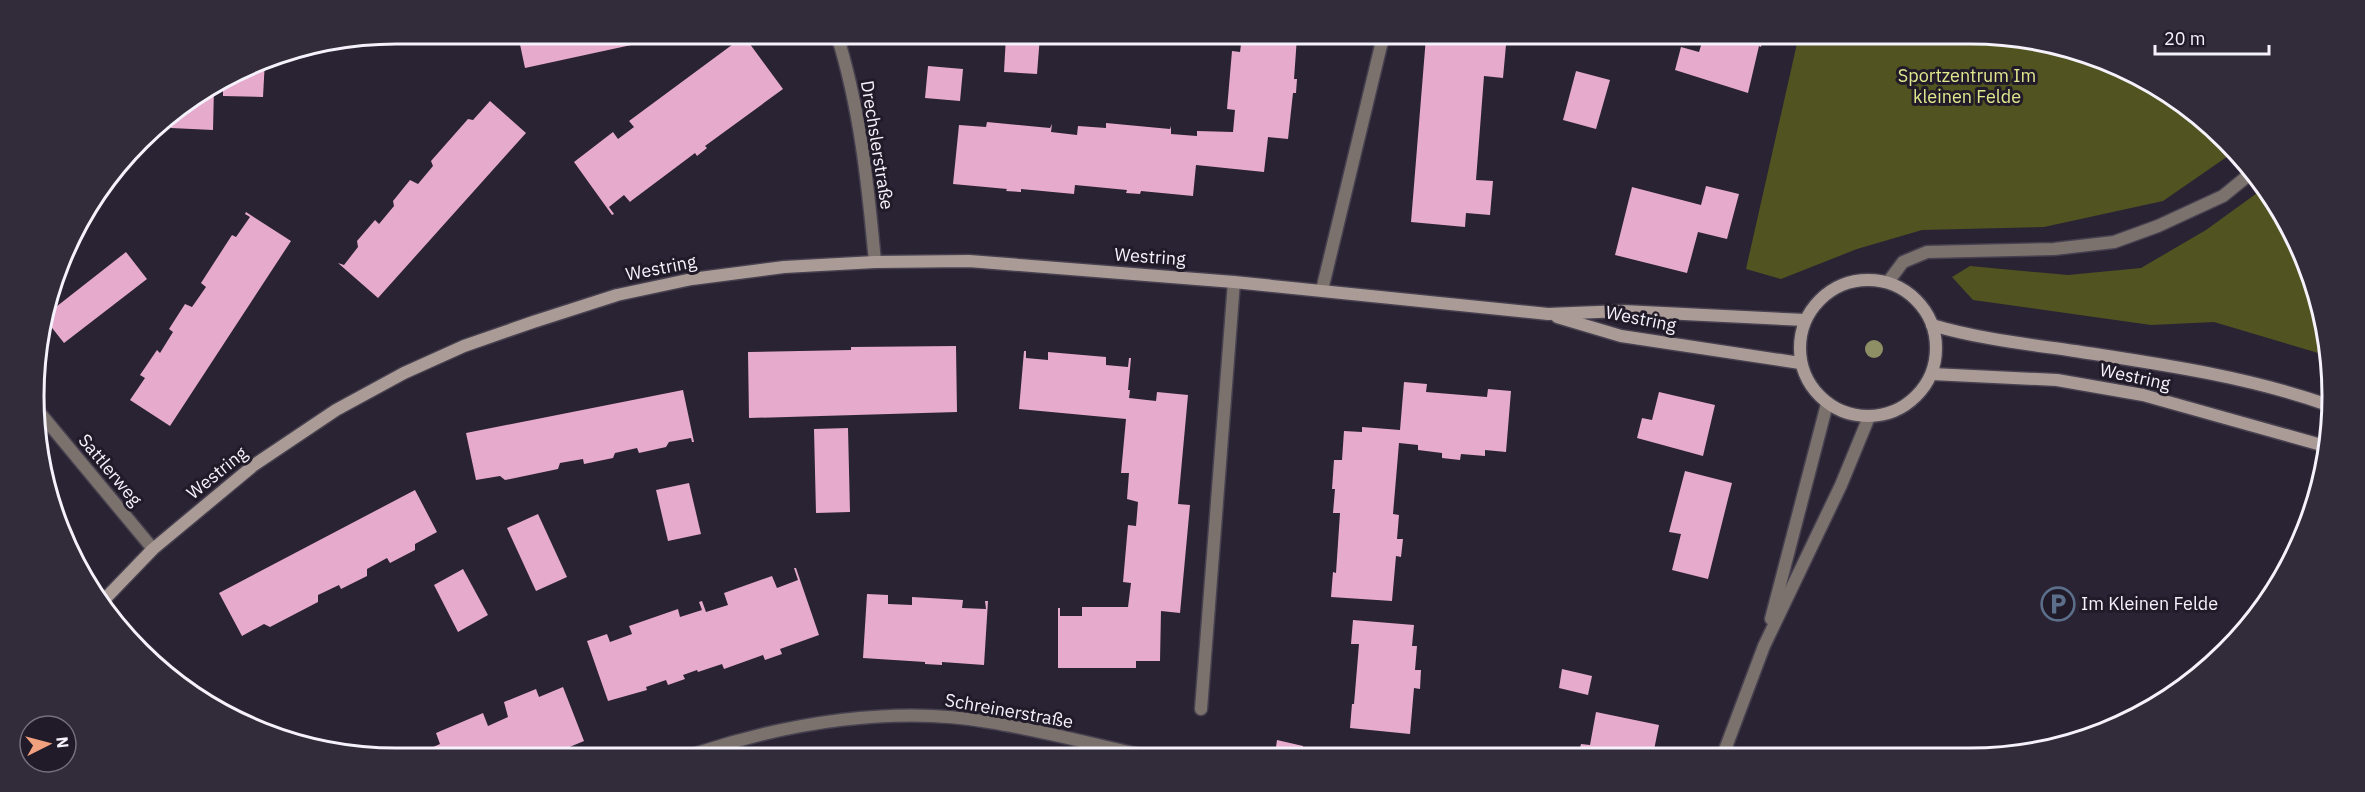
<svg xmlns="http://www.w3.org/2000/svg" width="2365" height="792" font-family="'IBM Plex Sans',sans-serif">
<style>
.green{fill:#515321}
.building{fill:#e6aacc}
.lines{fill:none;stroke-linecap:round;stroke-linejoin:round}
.lane-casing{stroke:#46404f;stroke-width:15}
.street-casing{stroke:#46404f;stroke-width:15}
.secondary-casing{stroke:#46404f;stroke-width:15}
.lane{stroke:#7b716d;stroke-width:12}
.street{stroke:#7b716d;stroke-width:12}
.secondary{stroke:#ab9b96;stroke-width:12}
.tree{fill:#8f8f65}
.labels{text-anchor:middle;stroke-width:6;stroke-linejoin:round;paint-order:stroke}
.park-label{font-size:18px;fill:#e2e88e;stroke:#201a29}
.street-label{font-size:18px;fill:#f5f2fc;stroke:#201a29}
.poi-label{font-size:18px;fill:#f5f2fc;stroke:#201a29;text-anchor:start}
.rim{fill:none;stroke:#f5f2fc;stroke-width:3}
</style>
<rect width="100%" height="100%" fill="#2a2333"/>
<g class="green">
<polygon points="1798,39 2040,40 2171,94 2231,154 2163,201 2044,227 1922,230 1857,249 1781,279 1746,269"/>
<polygon points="2264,188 2271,195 2325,326 2325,355 2214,322 2151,325 1973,300 1952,277 1970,266 2068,275 2141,268 2206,230"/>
</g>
<g class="building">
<polygon points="526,34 658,34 659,39 525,68 518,35"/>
<polygon points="744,36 783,89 705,146 707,148 697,156 695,153 631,201 630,202 624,195 609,207 614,214 612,215 574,162 613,132 618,139 634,127 629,121"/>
<polygon points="1006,36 1040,36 1037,74 1004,72"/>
<polygon points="1242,37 1297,37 1294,79 1297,79 1296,93 1293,93 1288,139 1268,137 1264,172 1196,165 1193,196 1141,191 1140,194 1126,193 1127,190 1075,185 1074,194 1021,189 1021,192 1006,191 1007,189 953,184 959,125 986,127 987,122 1050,128 1052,124 1051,132 1077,135 1078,126 1106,128 1106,123 1170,129 1171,126 1171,134 1197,136 1197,131 1233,132 1235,110 1227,109 1232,51 1240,52"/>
<polygon points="1426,37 1481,38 1481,43 1506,45 1503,78 1484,76 1476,180 1493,181 1490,215 1466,213 1465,227 1411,222"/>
<polygon points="1703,39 1763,39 1761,47 1759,46 1748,93 1675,70 1681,47 1699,52"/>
<polygon points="262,60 265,60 263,97 223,96 223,82"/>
<polygon points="928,66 963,69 960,101 925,98"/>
<polygon points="1576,71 1610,80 1596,129 1563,120"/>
<polygon points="214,87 213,130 171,128 171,117 166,117"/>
<polygon points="490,101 526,133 378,298 338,263 344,265 358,247 357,241 375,220 379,224 394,206 393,201 410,180 418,184 433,166 431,161 468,119 473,120"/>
<polygon points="1706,186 1739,194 1727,239 1698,232 1687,273 1615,255 1632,187 1701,205"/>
<polygon points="246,212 291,241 170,426 130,400 145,378 140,375 157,350 160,353 173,332 169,329 185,304 192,307 206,287 201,283 232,235 236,237 250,217 245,214"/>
<polygon points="88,213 89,227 76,228"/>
<polygon points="126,252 147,279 64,343 45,319 47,314"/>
<polygon points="956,346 957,412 749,418 748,352 851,350 851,347"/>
<polygon points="1024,351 1026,351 1026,358 1048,360 1048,352 1106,357 1106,365 1128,367 1129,358 1131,358 1128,390 1130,390 1129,398 1156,401 1157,392 1188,395 1178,504 1190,505 1180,613 1161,611 1160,661 1136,661 1136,668 1058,668 1058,608 1060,608 1060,616 1082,616 1082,607 1128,607 1131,583 1123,582 1128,525 1136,526 1138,502 1127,499 1129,473 1121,473 1126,419 1019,409"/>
<polygon points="1404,382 1427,384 1426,392 1487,397 1488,389 1511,391 1506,452 1485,450 1485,456 1461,454 1460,460 1442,458 1442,453 1418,450 1418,445 1399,443 1393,514 1399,515 1397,539 1403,539 1401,557 1396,556 1392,601 1331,597 1333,572 1336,573 1340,513 1333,513 1335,489 1332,489 1334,460 1342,460 1344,431 1362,432 1362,427 1400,430"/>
<polygon points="683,390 694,442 692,442 691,438 669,442 666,447 639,453 637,448 615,453 613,458 584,464 583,459 560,463 558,469 505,480 500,476 476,480 466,433"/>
<polygon points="1659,392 1715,405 1703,456 1637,438 1642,418 1652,420"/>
<polygon points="848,428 850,512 816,513 814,429"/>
<polygon points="1685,471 1732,483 1708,579 1672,570 1681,534 1669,532"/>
<polygon points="689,483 701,534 668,541 656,490"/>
<polygon points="415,490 437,532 415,544 415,550 390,563 387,558 367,569 367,576 341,589 339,585 318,595 318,602 270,627 264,624 242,636 219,593"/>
<polygon points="538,514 567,577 536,591 507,528"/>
<polygon points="794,568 796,568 819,635 780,649 782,654 765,660 763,655 724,669 722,664 698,672 697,670 683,675 685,679 668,685 666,680 646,687 647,690 608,701 587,641 607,634 610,642 632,634 629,626 678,609 680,617 702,610 699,602 702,601 706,612 728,605 724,593 772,576 777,588 798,580"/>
<polygon points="463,569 488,615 458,632 434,585"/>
<polygon points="867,594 888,595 888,604 912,605 912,597 963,600 962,608 986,609 985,601 988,601 984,665 942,662 942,665 925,664 925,662 863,658"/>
<polygon points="1353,620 1414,625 1412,646 1417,646 1415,670 1421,670 1420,689 1414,688 1410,734 1350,728 1352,704 1354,704 1359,644 1351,644"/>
<polygon points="1562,669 1592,676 1588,695 1559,688"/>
<polygon points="563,687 584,741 560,751 559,748 549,752 422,752 440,744 436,733 483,713 488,726 508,717 504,702 536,689 539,697"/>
<polygon points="1596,712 1659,725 1653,755 1578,755 1581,744 1590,745"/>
<polygon points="1277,740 1303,746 1302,754 1275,754"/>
</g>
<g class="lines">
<g class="lane-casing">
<g id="lane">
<polyline points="1888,282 1903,262 1927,252 2054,249 2114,242 2158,226 2223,196 2250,174"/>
<polyline points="1201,709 1234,282"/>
</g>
</g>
<g class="street-casing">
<g id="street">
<path d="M837,35C860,108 868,185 875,262"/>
<polyline points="1322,290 1383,37"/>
<polyline points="40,413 153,549"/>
<polyline points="1771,619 1827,404"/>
<path d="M697,753C787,723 895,705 989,722C1039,730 1088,743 1137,754"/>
<polyline points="1723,755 1764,646 1841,485 1869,417"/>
</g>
</g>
<g class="secondary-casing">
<g id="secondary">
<circle cx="1868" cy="348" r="68"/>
<polyline points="1557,317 1621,336 1800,363"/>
<path d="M1932,325C1979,339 2027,344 2075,351C2159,364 2245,376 2325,404"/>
<polyline points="1932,374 2057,380 2143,395 2325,446"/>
<polyline points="100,604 153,549 254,465 336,410 404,373 464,346 533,322 617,295 692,279 784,267 875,262 969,261 1234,282 1548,314 1623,311 1805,320"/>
</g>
</g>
<use href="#lane" class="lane"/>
<use href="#street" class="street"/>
<use href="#secondary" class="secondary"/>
</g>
<circle class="tree" cx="1874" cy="349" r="9"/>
<defs>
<g id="parking-ring" transform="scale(1.725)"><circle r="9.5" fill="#201a29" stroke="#5c6f8a" stroke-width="1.5"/><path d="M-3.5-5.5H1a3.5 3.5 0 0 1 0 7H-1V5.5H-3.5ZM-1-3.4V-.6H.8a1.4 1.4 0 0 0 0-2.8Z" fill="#5c6f8a"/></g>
</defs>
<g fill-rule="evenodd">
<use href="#parking-ring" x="2058" y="604"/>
</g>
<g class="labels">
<g class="park-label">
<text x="1967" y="82">Sportzentrum Im<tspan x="1967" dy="21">kleinen Felde</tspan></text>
</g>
<g class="street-label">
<text transform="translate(877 145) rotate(81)" y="6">Drechslerstraße</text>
<text transform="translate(1150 257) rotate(4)" y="6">Westring</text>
<text transform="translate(661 268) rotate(-11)" y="6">Westring</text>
<text transform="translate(1641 319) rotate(11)" y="6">Westring</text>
<text transform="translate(2135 377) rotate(12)" y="6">Westring</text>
<text transform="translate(110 470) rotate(50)" y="6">Sattlerweg</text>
<text transform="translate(217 473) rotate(-39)" y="6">Westring</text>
<text transform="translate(1009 711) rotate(10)" y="6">Schreinerstraße</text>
</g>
<g class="poi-label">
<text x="2081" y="610">Im Kleinen Felde</text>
</g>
</g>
<path d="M0 0H2365V792H0ZM396 44H1970A352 352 0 0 1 2322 396V396A352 352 0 0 1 1970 748H396A352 352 0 0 1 44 396V396A352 352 0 0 1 396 44Z" fill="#312b3a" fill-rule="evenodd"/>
<path class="rim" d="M396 44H1970A352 352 0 0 1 2322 396V396A352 352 0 0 1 1970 748H396A352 352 0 0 1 44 396V396A352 352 0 0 1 396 44Z"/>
<g transform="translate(48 744) rotate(84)"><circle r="28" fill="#201a29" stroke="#75707d" stroke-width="1.5"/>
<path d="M0-4.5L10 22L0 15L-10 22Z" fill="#f2a17e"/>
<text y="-9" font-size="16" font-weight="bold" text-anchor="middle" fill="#f5f2fc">N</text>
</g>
<path d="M2155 45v9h114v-9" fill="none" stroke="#f5f2fc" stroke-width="3"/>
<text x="2164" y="45" font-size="18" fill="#f5f2fc" stroke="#201a29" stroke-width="4.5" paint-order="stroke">20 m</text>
</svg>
